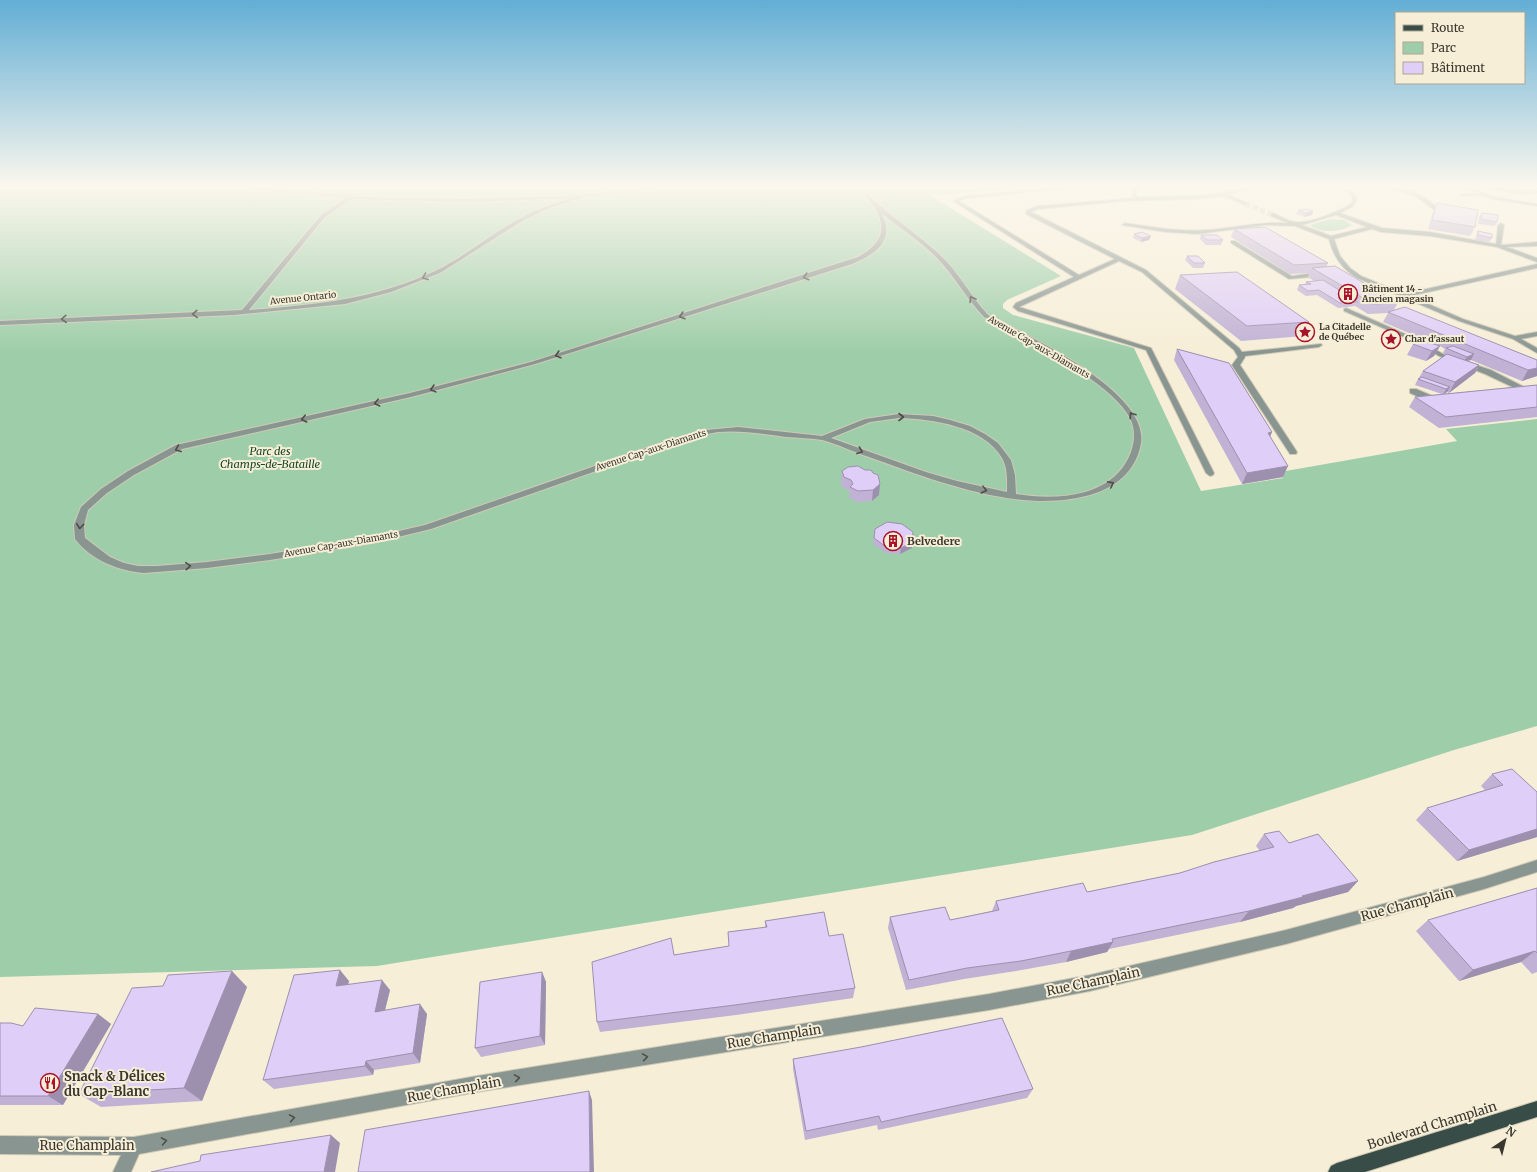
<svg xmlns="http://www.w3.org/2000/svg" width="1537" height="1172" font-family="Merriweather,serif">
<style>
.green{fill:#9ecea9}
.lines{fill:none;stroke-linecap:round;stroke-linejoin:round}
.minor-tunnel{stroke:#d0c9b5;stroke-width:5.5;stroke-dasharray:5.5 2.5;stroke-linecap:butt}
.minor-casing{stroke:#d0c9b5;stroke-width:2}
.major-casing{stroke:#d0c9b5;stroke-width:2}
.minor{fill:#899591;fill-rule:evenodd}
.major{fill:#384d47;fill-rule:evenodd}
.wall{fill:#c0b1d5}
.shaded-wall{fill:#9c90ae}
.building{fill:#dfcef8;stroke:#9c90ae}
.oneway{stroke:#4e4e47}
.labels{text-anchor:middle;stroke-width:4;stroke-linejoin:round;paint-order:stroke}
.far-poi-label{font-size:9px;font-weight:bold;fill:#3a372e;stroke:#f6eed7;text-anchor:start}
.far-street-label{font-size:9px;fill:#3a372e;stroke:#f6eed7}
.park-label{font-size:11px;font-style:italic;fill:#174827;stroke:#f6eed7}
.poi-label{font-size:11px;font-weight:bold;fill:#3a372e;stroke:#f6eed7;text-anchor:start}
.near-street-label{font-size:13px;fill:#3a372e;stroke:#f6eed7}
.near-poi-label{font-size:13px;font-weight:bold;fill:#3a372e;stroke:#f6eed7;text-anchor:start}
</style>
<rect width="100%" height="100%" fill="#f6eed7"/>
<g class="green">
<polygon points="0,188 1019,188 931,196 1061,276 1007,300 1003,304 1003,308 1013,315 1134,348 1201,491 1283,478 1280,472 1457,441 1446,429 1537,419 1537,726 1454,750 1192,835 377,966 0,977"/>
<path d="M1330,219L1344,220L1352,225C1342,232 1319,234 1310,225Z"/>
</g>
<g class="lines">
<polyline class="minor-tunnel" points="1245,204 1273,215"/>
<g class="minor-casing">
<g id="minor">
<path d="M239,188H262L386,198L470,199L565,196L651,188H662L585,197L552,207L524,220L440,273L391,292L345,304L234,315L0,325V321L242,310L321,215L346,198ZM571,198C554,203 537,209 521,218C491,233 465,257 435,271C377,299 313,305 249,310L325,217L352,199L470,202Z"/>
<path d="M858,188H862C886,214 913,230 938,253C958,271 970,295 988,315C1026,335 1149,391 1141,443C1137,468 1119,485 1096,493C1025,517 936,481 869,457C853,452 838,444 822,440C810,438 798,438 786,437C764,434 741,430 718,432C703,434 688,440 673,444L431,529L373,543L270,560L207,568L144,573C119,571 91,560 75,539L74,525L81,507L101,489L128,471L176,445L410,393L531,362L858,257C880,245 889,230 874,207C870,200 863,194 858,188ZM882,214C900,228 920,241 936,257C954,275 966,298 984,317C1023,339 1109,379 1130,418C1140,438 1130,462 1115,476C1089,499 1048,499 1016,494L1015,475L1011,460L998,443L985,434L970,426L950,420L933,416L899,414L865,419L822,436L738,427L706,430L655,445L425,525L373,537L270,554L207,562L157,566H138L124,563L110,557L85,538L84,525L88,510L107,493L134,475L182,449L411,397L535,364L852,264C874,255 896,241 882,214ZM899,418C932,419 984,426 1002,458C1008,468 1007,481 1007,492L957,481L926,472L831,438L870,422Z"/>
<polygon points="1056,188 1069,188 966,198 959,201 1079,275 1115,259 1026,214 1027,210 1037,206 1134,198 1132,195 1134,188 1138,188 1136,195 1139,197 1207,195 1249,188 1249,189 1229,195 1247,203 1245,205 1224,196 1193,199 1125,201 1038,209 1031,212 1146,270 1239,348 1242,352 1321,344 1322,345 1319,347 1245,356 1245,357 1240,365 1297,452 1296,454 1290,454 1232,365 1238,357 1234,350 1142,272 1119,261 1019,307 1151,348 1214,473 1213,475 1210,476 1206,473 1146,350 1018,311 1013,307 1016,303 1074,277 953,201 965,196"/>
<path d="M1345,188H1349L1356,196L1357,200L1352,207L1340,213L1382,228L1430,232L1496,244L1498,225L1501,223L1504,225L1501,245L1537,242V246L1507,247L1537,258V262L1497,247L1430,236L1381,232L1372,229L1334,239L1340,256L1350,268L1361,276L1404,294L1537,264V268L1410,296L1463,319L1515,336L1537,332V336L1521,339L1537,348V353L1513,339L1459,321L1357,278C1342,269 1333,256 1329,239L1295,226L1266,225L1198,234L1165,232L1122,225L1125,223C1152,227 1180,232 1208,230C1235,228 1260,221 1288,223L1271,216V214L1273,213C1281,216 1289,222 1297,222C1312,223 1337,212 1349,205L1352,202V197ZM1336,215L1367,227L1331,236L1302,225Z"/>
<path d="M1387,188C1405,185 1425,196 1438,208L1433,209L1414,195Z"/>
<polygon points="1467,188 1472,188 1494,197 1537,204 1537,206 1493,199 1485,196 1459,196 1461,194 1480,194"/>
<path d="M1479,188C1495,185 1518,192 1537,191V193L1522,194Z"/>
<polygon points="1231,241 1235,241 1292,276 1321,272 1324,274 1321,276 1289,279 1231,243"/>
<polygon points="1346,308 1419,340 1443,354 1491,370 1528,389 1527,391 1521,391 1485,374 1439,356 1415,342 1344,311 1344,309"/>
<path d="M1410,389H1416L1440,399C1431,406 1420,397 1410,393Z"/>
<polygon points="1537,860 1537,872 1484,889 1286,944 1090,991 989,1010 477,1092 139,1154 131,1172 113,1172 121,1155 0,1154 0,1136 134,1137 477,1076 989,994 1090,975 1286,930 1484,877"/>
</g>
</g>
<g class="major-casing">
<polygon id="major" points="1537,1101 1537,1117 1365,1172 1328,1172 1331,1166 1337,1163"/>
</g>
<use href="#minor" class="minor"/>
<use href="#major" class="major"/>
</g>
<g class="wall">
<polygon points="1437,203 1475,227 1470,236 1428,229 1433,212"/>
<polygon points="1298,210 1313,211 1312,215 1304,217 1296,214"/>
<polygon points="1482,213 1497,222 1495,226 1478,224 1479,217"/>
<polygon points="1234,229 1328,263 1326,267 1398,303 1393,311 1537,360 1537,376 1522,381 1471,360 1467,361 1478,368 1475,373 1449,393 1447,392 1444,394 1537,385 1537,417 1439,428 1409,407 1415,397 1442,394 1415,385 1417,381 1423,371 1446,355 1443,353 1445,349 1440,346 1434,356 1426,361 1407,355 1413,344 1437,345 1383,322 1388,313 1368,314 1355,306 1338,308 1317,295 1306,296 1297,290 1299,285 1305,285 1306,282 1314,281 1308,277 1309,273 1290,274 1231,237"/>
<polygon points="1478,231 1492,238 1489,242 1475,240 1476,236"/>
<polygon points="1134,234 1149,240 1141,242 1133,238"/>
<polygon points="1201,235 1223,240 1221,245 1206,245 1200,239"/>
<polygon points="1187,256 1205,263 1203,268 1193,268 1185,260"/>
<polygon points="1180,275 1309,322 1303,336 1241,341 1175,289"/>
<polygon points="1177,349 1272,432 1270,437 1283,477 1242,484 1174,360"/>
<polygon points="842,471 873,473 879,495 872,501 857,502 849,498 850,491 843,488 841,482"/>
<polygon points="875,529 912,542 912,548 900,554 886,553 873,544"/>
<polygon points="1492,774 1537,792 1537,837 1457,861 1416,820 1427,808 1485,790 1481,786"/>
<polygon points="1264,834 1289,843 1358,881 1348,892 1296,906 1293,908 1240,922 1109,949 1107,952 1066,962 1016,971 964,979 906,990 888,928 890,917 950,920 992,911 996,901 1087,892 1180,873 1260,851 1256,846"/>
<polygon points="1537,888 1537,972 1532,974 1521,962 1459,981 1416,931 1428,920"/>
<polygon points="765,921 829,936 855,988 853,998 736,1015 600,1032 597,1022 674,955 729,946 728,932 765,927"/>
<polygon points="542,972 546,982 545,1045 481,1057 475,1048"/>
<polygon points="349,981 348,984 390,990 385,1010 427,1014 420,1063 374,1070 373,1075 274,1089 263,1080"/>
<polygon points="247,987 202,1101 101,1107 79,1094"/>
<polygon points="98,1014 111,1024 63,1105 0,1105 0,1023 23,1026"/>
<polygon points="793,1059 1033,1089 1027,1098 878,1130 877,1125 805,1140 793,1069"/>
</g>
<g class="shaded-wall">
<polygon points="1313,211 1312,215 1304,217 1306,213"/>
<polygon points="1151,236 1149,240 1141,242 1142,238"/>
<polygon points="1440,346 1434,356 1426,361 1432,351"/>
<polygon points="1474,354 1471,360 1463,362 1467,357"/>
<polygon points="1479,365 1476,370 1478,368 1475,373 1449,393 1455,382"/>
<polygon points="1537,368 1537,376 1522,381 1528,370"/>
<polygon points="1450,387 1447,392 1443,395 1446,389"/>
<polygon points="1272,432 1267,443 1268,433"/>
<polygon points="1288,466 1283,477 1242,484 1247,473"/>
<polygon points="880,484 879,495 872,501 873,490"/>
<polygon points="912,542 912,548 900,554 901,548"/>
<polygon points="1537,829 1537,837 1457,861 1469,850"/>
<polygon points="1358,881 1348,892 1296,906 1293,908 1240,922 1249,911 1302,896"/>
<polygon points="1113,942 1107,952 1066,962 1071,951"/>
<polygon points="1535,951 1521,962 1459,981 1473,970"/>
<polygon points="340,970 349,981 345,996 336,986"/>
<polygon points="232,971 247,987 202,1101 184,1088"/>
<polygon points="542,972 546,982 545,1045 540,1036"/>
<polygon points="382,980 390,990 382,1022 375,1012"/>
<polygon points="420,1004 427,1014 420,1063 413,1053"/>
<polygon points="98,1014 111,1024 63,1105 48,1096"/>
<polygon points="366,1061 374,1070 373,1075 365,1066"/>
<polygon points="589,1091 592,1100 594,1172 590,1172"/>
<polygon points="331,1135 340,1143 335,1172 324,1172"/>
</g>
<g class="building">
<polygon points="1437,203 1478,210 1475,227 1432,220"/>
<polygon points="1306,209 1313,211 1306,213 1298,210"/>
<polygon points="1482,213 1498,215 1497,222 1481,219"/>
<polygon points="1265,227 1328,263 1294,265 1234,229"/>
<polygon points="1478,231 1492,234 1492,238 1478,235"/>
<polygon points="1142,232 1151,236 1142,238 1134,234"/>
<polygon points="1201,235 1217,235 1223,240 1207,240"/>
<polygon points="1187,256 1198,256 1205,263 1194,263"/>
<polygon points="1335,266 1398,303 1373,304 1312,268"/>
<polygon points="1237,272 1309,322 1247,326 1180,275"/>
<polygon points="1323,280 1358,302 1340,303 1319,290 1308,291 1299,285 1311,284 1306,282"/>
<polygon points="1405,307 1537,360 1537,368 1528,370 1388,312"/>
<polygon points="1421,340 1440,346 1432,351 1413,344"/>
<polygon points="1453,346 1474,354 1467,357 1446,348"/>
<polygon points="1177,349 1229,363 1272,432 1268,433 1288,466 1247,473"/>
<polygon points="1447,354 1479,365 1455,382 1423,371"/>
<polygon points="1422,377 1450,387 1446,389 1418,379"/>
<polygon points="1537,385 1537,407 1446,417 1415,397"/>
<polygon points="858,466 865,470 871,470 873,473 878,475 880,484 873,490 858,491 850,487 853,484 851,480 844,477 842,471 848,467"/>
<polygon points="887,522 902,524 913,532 912,542 901,548 886,547 874,538 875,529"/>
<polygon points="1512,769 1537,792 1537,829 1469,850 1427,808 1503,785 1492,774"/>
<polygon points="1279,831 1289,843 1318,834 1358,881 1302,896 1303,897 1249,911 1112,939 1113,942 1071,951 1021,961 967,968 909,980 890,917 945,907 950,920 999,910 996,901 1083,883 1087,892 1180,873 1214,862 1274,847 1264,834"/>
<polygon points="1537,888 1537,953 1535,951 1473,970 1428,920"/>
<polygon points="824,912 829,936 843,934 855,988 735,1005 597,1022 592,962 671,938 674,955 729,946 728,932 767,927 765,921"/>
<polygon points="340,970 336,986 382,980 375,1012 420,1004 413,1053 366,1061 365,1066 263,1080 294,975"/>
<polygon points="232,971 184,1088 79,1094 132,988 163,986 168,975"/>
<polygon points="542,972 540,1036 475,1048 480,982"/>
<polygon points="35,1008 98,1014 48,1096 0,1096 0,1023 11,1023 23,1026"/>
<polygon points="1002,1018 1033,1089 881,1122 879,1116 806,1131 793,1059 861,1047"/>
<polygon points="589,1091 590,1172 358,1172 365,1130"/>
<polygon points="331,1135 324,1172 151,1172 200,1161 201,1155"/>
</g>
<defs><path id="oneway-chevron" d="M-2-3.5L2.5 0L-2 3.5" fill="none" stroke-width="1.6" stroke-linecap="round" stroke-linejoin="round"/></defs>
<g class="oneway">
<use href="#oneway-chevron" transform="translate(425 277) rotate(159)"/>
<use href="#oneway-chevron" transform="translate(806 277) rotate(163)"/>
<use href="#oneway-chevron" transform="translate(972 299) rotate(-120)"/>
<use href="#oneway-chevron" transform="translate(195 314) rotate(178)"/>
<use href="#oneway-chevron" transform="translate(682 316) rotate(163)"/>
<use href="#oneway-chevron" transform="translate(64 319) rotate(177)"/>
<use href="#oneway-chevron" transform="translate(558 355) rotate(163)"/>
<use href="#oneway-chevron" transform="translate(433 389) rotate(165)"/>
<use href="#oneway-chevron" transform="translate(377 403) rotate(167)"/>
<use href="#oneway-chevron" transform="translate(1132 415) rotate(-123)"/>
<use href="#oneway-chevron" transform="translate(901 417)"/>
<use href="#oneway-chevron" transform="translate(304 419) rotate(167)"/>
<use href="#oneway-chevron" transform="translate(178 449) rotate(158)"/>
<use href="#oneway-chevron" transform="translate(860 451) rotate(20)"/>
<use href="#oneway-chevron" transform="translate(1111 484) rotate(-27)"/>
<use href="#oneway-chevron" transform="translate(984 490) rotate(14)"/>
<use href="#oneway-chevron" transform="translate(80 526) rotate(96)"/>
<use href="#oneway-chevron" transform="translate(188 566) rotate(-4)"/>
<use href="#oneway-chevron" transform="translate(645 1057) rotate(-9)"/>
<use href="#oneway-chevron" transform="translate(517 1078) rotate(-9)"/>
<use href="#oneway-chevron" transform="translate(292 1118) rotate(-10)"/>
<use href="#oneway-chevron" transform="translate(164 1141) rotate(-10)"/>
</g>
<linearGradient id="sky" x2="0" y2="1"><stop stop-color="#62aed5"/><stop offset="0.53" stop-color="#fbf7ed"/><stop offset="1" stop-color="#fbf7ed" stop-opacity="0"/></linearGradient>
<rect width="1537" height="352" fill="url(#sky)"/>
<defs>
<g id="building-ring" transform="scale(1)"><circle r="9.5" fill="#f6eed7" stroke="#a91329" stroke-width="1.5"/><path d="M-4-6H4V6H1V3H-1V6H-4ZM-2.5-4.3h1.7v1.8h-1.7ZM.8-4.3h1.7v1.8H.8ZM-2.5-1h1.7V.8h-1.7ZM.8-1h1.7V.8H.8Z" fill="#a91329"/></g>
<g id="sight-ring" transform="scale(1)"><circle r="9.5" fill="#f6eed7" stroke="#a91329" stroke-width="1.5"/><path d="M0-6L1.8-2.2L6-1.7L2.9 1.2L3.7 5.4L0 3.3L-3.7 5.4L-2.9 1.2L-6-1.7L-1.8-2.2Z" fill="#a91329"/></g>
<g id="restaurant-ring" transform="scale(1)"><circle r="9.5" fill="#f6eed7" stroke="#a91329" stroke-width="1.5"/><path d="M-5-6h1v4h1v-4h1v4h1v-4h1v5L-1.5 .5V6h-2V.5L-5-1ZM5-6V6H3V1.5H1.5Q1.5-4 5-6Z" fill="#a91329"/></g>
</defs>
<g fill-rule="evenodd">
<use href="#building-ring" x="1348" y="294"/>
<use href="#sight-ring" x="1305" y="332"/>
<use href="#sight-ring" x="1391" y="339"/>
<use href="#building-ring" x="893" y="541"/>
<use href="#restaurant-ring" x="50" y="1083"/>
</g>
<g class="labels">
<g class="far-poi-label">
<text x="1362" y="292">Bâtiment 14 -<tspan x="1362" dy="10">Ancien magasin</tspan></text>
<text x="1319" y="330">La Citadelle<tspan x="1319" dy="10">de Québec</tspan></text>
<text x="1405" y="342">Char d'assaut</text>
</g>
<g class="far-street-label">
<text transform="translate(303 298) rotate(-6)" y="3">Avenue Ontario</text>
<text transform="translate(1039 347) rotate(30)" y="3">Avenue Cap-aux-Diamants</text>
<text transform="translate(651 450) rotate(-18)" y="3">Avenue Cap-aux-Diamants</text>
<text transform="translate(341 544) rotate(-10)" y="3">Avenue Cap-aux-Diamants</text>
</g>
<g class="park-label">
<text x="270" y="455">Parc des<tspan x="270" dy="13">Champs-de-Bataille</tspan></text>
</g>
<g class="poi-label">
<text x="907" y="545">Belvedere</text>
</g>
<g class="near-street-label">
<text transform="translate(1407 904) rotate(-15)" y="5">Rue Champlain</text>
<text transform="translate(1093 981) rotate(-12)" y="5">Rue Champlain</text>
<text transform="translate(774 1036) rotate(-9)" y="5">Rue Champlain</text>
<text transform="translate(454 1089) rotate(-10)" y="5">Rue Champlain</text>
<text transform="translate(1432 1125) rotate(-17)" y="5">Boulevard Champlain</text>
<text x="87" y="1150">Rue Champlain</text>
</g>
<g class="near-poi-label">
<text x="64" y="1081">Snack &amp; Délices<tspan x="64" dy="15">du Cap-Blanc</tspan></text>
</g>
</g>
<rect x="1395" y="12" width="130" height="72" fill="#f6eed7" stroke="#aba593"/>
<rect x="1403" y="25" width="20" height="6" fill="#384d47" stroke="#aba593"/>
<text x="1431" y="32" font-size="12" fill="#3a372e">Route</text>
<rect x="1403" y="42" width="20" height="12" fill="#9ecea9" stroke="#aba593"/>
<text x="1431" y="52" font-size="12" fill="#3a372e">Parc</text>
<rect x="1403" y="62" width="20" height="12" fill="#dfcef8" stroke="#aba593"/>
<text x="1431" y="72" font-size="12" fill="#3a372e">Bâtiment</text>
<g transform="translate(1505 1140) rotate(35)" stroke="#f6eed7" stroke-width="3" paint-order="stroke">
<path d="M0-3L7 15L0 10L-7 15Z" fill="#3a372e"/>
<text y="-6" font-size="11" font-weight="bold" text-anchor="middle" fill="#3a372e">N</text>
</g>
</svg>
